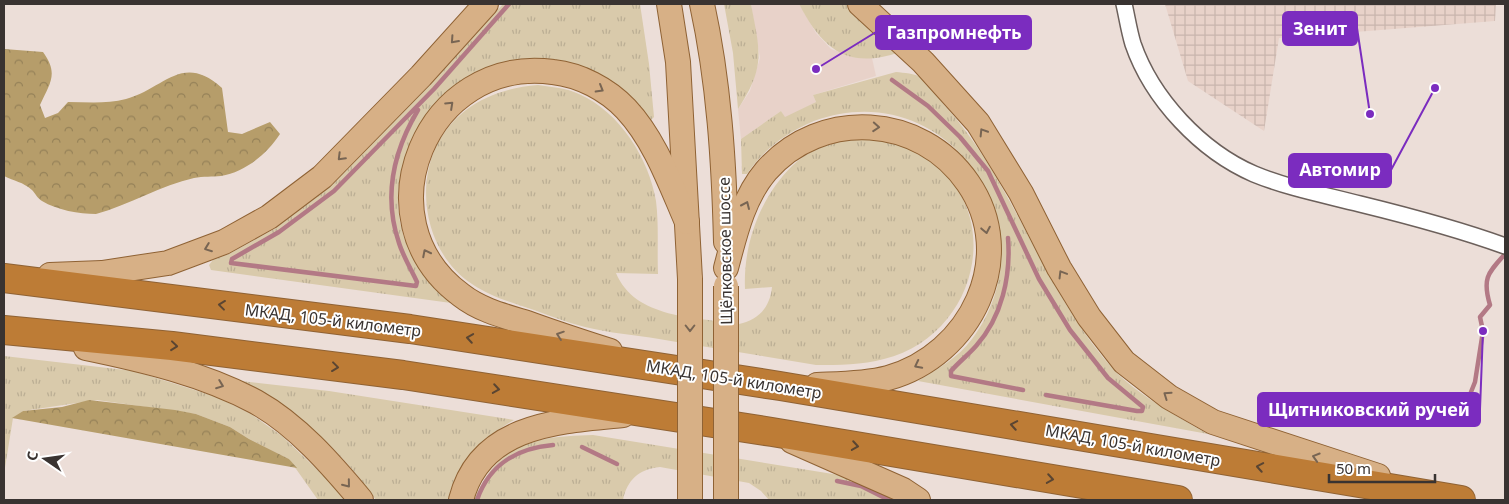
<svg xmlns="http://www.w3.org/2000/svg" width="1509" height="504" font-family="'Noto Sans',sans-serif">
<style>
.built{fill:#e8d2c9}
.industrial{fill:url(#industrial-grid)}
.grass{fill:url(#grass-tufts)}
.forest{fill:url(#forest-crowns)}
.lines{fill:none;stroke-linecap:round;stroke-linejoin:round}
.stream{stroke:#b37985;stroke-width:4.5}
.street-casing{stroke:#6c605b;stroke-width:18}
.primary-casing{stroke:#8f6234;stroke-width:26}
.highway-casing{stroke:#8f6234;stroke-width:30}
.street{stroke:#fff;stroke-width:15}
.primary{stroke:#d7b086;stroke-width:24}
.highway{stroke:#bd7c36;stroke-width:28}
.primary-bridge-casing{stroke:#8f6234;stroke-width:26;stroke-linecap:butt}
.primary-bridge{stroke:#d7b086;stroke-width:24}
.oneway{stroke:#786553}
.oneway2{stroke:#5a4532}
.labels{text-anchor:middle;stroke-width:4;stroke-linejoin:round;paint-order:stroke}
.street-label{font-size:16px;fill:#393331;stroke:#fff}
.leader{fill:none;stroke:#7b2cbf;stroke-width:2}
.callout-dot{fill:#7b2cbf;stroke:#fff;stroke-width:2}
.callout{fill:#7b2cbf;stroke:#7b2cbf;stroke-width:2}
.callout-label{font-size:18px;text-anchor:middle;font-weight:bold;fill:#fff}
</style>
<defs>
<pattern id="industrial-grid" width="8" height="8" patternUnits="userSpaceOnUse" patternTransform="scale(1.25)"><rect width="8" height="8" fill="#e8d2c9"/><path d="M0 4h8M4 0v8" fill="none" stroke="#c8b5ad"/></pattern>
<pattern id="grass-tufts" width="24" height="20" patternUnits="userSpaceOnUse" patternTransform="scale(1.25)"><rect width="24" height="20" fill="#d9caab"/><path d="M3 7l-1-3M5 7V3M7 7l1-3M15 17l-1-3M17 17v-4M19 17l1-3" fill="none" stroke="#bbae94"/></pattern>
<pattern id="forest-crowns" width="20" height="18" patternUnits="userSpaceOnUse" patternTransform="scale(1.25)"><rect width="20" height="18" fill="#b69d6a"/><path d="M2 6a3 3 0 1 1 6 0M12 15a3 3 0 1 1 6 0" fill="none" stroke="#958158"/></pattern>
</defs>
<rect width="100%" height="100%" fill="#ecded8"/>
<polygon class="built" points="751,4 799,4 816,33 831,49 856,58 872,58 876,76 813,95 816,102 785,118 781,111 741,139 738,109 750,91 760,58"/>
<polygon class="industrial" points="1165,4 1496,4 1495,21 1279,38 1264,131 1188,81"/>
<g class="grass">
<path d="M503,4H640L649,64L654,117L651,120C517,0 296,162 451,303L211,270L209,265L213,260L229,254L276,228L330,187L430,85Z"/>
<path d="M724,4H751C760,52 766,66 738,109L733,53Z"/>
<path d="M799,4H846L900,52C848,70 823,50 799,4Z"/>
<path d="M896,72C904,73 915,73 921,78C930,86 938,98 946,107C1016,185 1043,292 1114,370C1138,395 1178,417 1208,434L918,381C937,369 958,358 972,339C1055,228 947,72 814,121C787,132 763,150 747,174H742L741,139L781,111L785,117L816,102L813,95Z"/>
<path d="M538,85C552,87 566,88 579,94C620,112 649,159 656,201C659,225 657,250 658,274L616,273C635,319 696,317 739,324C759,320 770,307 772,287L745,289C743,244 760,198 792,166C807,151 829,143 850,140C872,136 895,141 915,152C1010,200 982,335 884,359C862,365 839,365 816,365C764,356 712,348 659,339C635,335 609,333 585,327C568,323 551,316 534,310C513,303 491,297 472,284C429,256 415,195 435,149C454,107 495,88 538,85Z"/>
<polygon points="4,356 134,371 217,397 251,414 282,436 327,479 344,500 318,500 289,459 249,439 230,427 196,414 97,400 23,411 13,418 4,474"/>
<path d="M241,381L329,391L514,420C482,438 458,463 448,500H376C342,451 295,408 241,381Z"/>
<path d="M593,435L839,475L870,487L896,500H769L761,491L749,483L660,467C639,469 627,480 623,500H474C499,441 535,437 593,435Z"/>
</g>
<g class="forest">
<path d="M4,49L43,52C59,74 50,83 40,105L45,118L58,113L68,102C87,102 107,104 126,99C164,89 182,52 222,88L228,132L242,134L270,122L280,134C267,154 245,172 221,176C213,177 203,176 194,178C162,185 129,205 96,214C79,214 57,210 42,201C38,199 35,193 32,190C23,182 14,181 4,176Z"/>
<polygon points="89,400 175,410 196,414 230,427 249,439 289,459 297,468 12,418 23,411 62,407"/>
</g>
<g class="lines">
<g class="stream">
<polyline points="892,80 928,106 960,137 988,171 1039,279 1070,330 1108,378 1143,407 1142,411 1137,411 1046,395"/>
<path d="M418,110C393,152 383,196 399,243C403,256 411,269 417,282L416,286L231,263L232,259L279,232L334,191L434,89L509,4"/>
<path d="M1008,238C1011,276 1002,317 976,346C968,355 959,362 951,371V376L1023,390"/>
<path d="M1456,415L1469,397L1475,382L1483,331L1480,317L1490,305C1482,278 1488,273 1505,254"/>
<polyline points="582,447 617,464"/>
<polyline points="837,481 861,486 889,500"/>
<path d="M477,500C489,465 517,448 553,445"/>
</g>
<g class="street-casing">
<path id="street" d="M1124,4C1127,17 1129,31 1133,44C1152,99 1201,151 1254,174C1288,188 1325,195 1360,204C1409,216 1458,229 1505,246"/>
</g>
<g class="primary-casing">
<g id="primary">
<polyline points="669,4 678,62 690,279"/>
<path d="M702,4C719,82 724,162 726,242"/>
<polyline points="860,4 923,62 978,123 1021,193 1059,268 1089,317 1124,362 1169,397 1213,422 1378,476"/>
<path d="M726,268C735,234 743,198 766,171C821,108 921,114 968,183C1019,257 971,355 888,378C865,384 840,384 817,385"/>
<polyline points="50,275 102,273 168,263 224,242 269,217 322,177 421,76 486,4"/>
<path d="M86,348C144,360 204,374 256,402C297,425 331,464 361,500"/>
<path d="M610,351C582,342 554,333 527,323C504,316 480,310 461,295C358,219 427,55 553,72C580,75 607,89 626,109C655,140 670,183 687,222"/>
<polyline points="792,441 903,490 918,500"/>
<path d="M461,500C480,424 560,421 623,415"/>
</g>
</g>
<g class="highway-casing">
<g id="highway">
<polyline points="4,278 410,329 780,386 1461,500"/>
<polyline points="4,330 172,346 403,375 772,432 1178,500"/>
</g>
</g>
<use href="#street" class="street"/>
<use href="#primary" class="primary"/>
<use href="#highway" class="highway"/>
<g class="primary-bridge-casing">
<g id="primary-bridge">
<polyline points="690,500 690,279"/>
<polyline points="726,500 726,286"/>
</g>
</g>
<use href="#primary-bridge" class="primary-bridge"/>
</g>
<defs><path id="oneway-chevron" d="M-2-3.5L2.5 0L-2 3.5" fill="none" stroke-width="1.6" stroke-linecap="round" stroke-linejoin="round" transform="scale(1.25)"/></defs>
<g class="oneway">
<use href="#oneway-chevron" transform="translate(454 40) rotate(132)"/>
<use href="#oneway-chevron" transform="translate(600 89) rotate(30)"/>
<use href="#oneway-chevron" transform="translate(450 105) rotate(-43)"/>
<use href="#oneway-chevron" transform="translate(876 127) rotate(4)"/>
<use href="#oneway-chevron" transform="translate(983 132) rotate(-122)"/>
<use href="#oneway-chevron" transform="translate(341 157) rotate(135)"/>
<use href="#oneway-chevron" transform="translate(746 205) rotate(-66)"/>
<use href="#oneway-chevron" transform="translate(986 230) rotate(79)"/>
<use href="#oneway-chevron" transform="translate(208 248) rotate(159)"/>
<use href="#oneway-chevron" transform="translate(426 253) rotate(-117)"/>
<use href="#oneway-chevron" transform="translate(1062 274) rotate(-121)"/>
<use href="#oneway-chevron" transform="translate(690 328) rotate(90)"/>
<use href="#oneway-chevron" transform="translate(560 335) rotate(-161)"/>
<use href="#oneway-chevron" transform="translate(918 365) rotate(153)"/>
<use href="#oneway-chevron" transform="translate(220 385) rotate(21)"/>
<use href="#oneway-chevron" transform="translate(1167 395) rotate(-145)"/>
<use href="#oneway-chevron" transform="translate(1316 457) rotate(-163)"/>
<use href="#oneway-chevron" transform="translate(347 484) rotate(51)"/>
</g>
<g class="oneway2">
<use href="#oneway-chevron" transform="translate(222 305) rotate(-173)"/>
<use href="#oneway-chevron" transform="translate(470 338) rotate(-171)"/>
<use href="#oneway-chevron" transform="translate(174 346) rotate(6)"/>
<use href="#oneway-chevron" transform="translate(335 367) rotate(7)"/>
<use href="#oneway-chevron" transform="translate(496 389) rotate(9)"/>
<use href="#oneway-chevron" transform="translate(1014 425) rotate(-170)"/>
<use href="#oneway-chevron" transform="translate(855 446) rotate(9)"/>
<use href="#oneway-chevron" transform="translate(1260 467) rotate(-170)"/>
<use href="#oneway-chevron" transform="translate(1050 479) rotate(9)"/>
</g>
<g class="labels">
<g class="street-label">
<text transform="translate(725 251) rotate(-91)" y="6">Щёлковское шоссе</text>
<text transform="translate(333 320) rotate(7)" y="6">МКАД, 105-й километр</text>
<text transform="translate(734 379) rotate(9)" y="6">МКАД, 105-й километр</text>
<text transform="translate(1133 445) rotate(10)" y="6">МКАД, 105-й километр</text>
</g>
</g>
<path class="leader" d="M1370 114L1357 28M816 69L876 32M1435 88L1391 170M1483 331L1480 409"/>
<g class="callout-dot">
<circle cx="1370" cy="114" r="5"/>
<circle cx="816" cy="69" r="5"/>
<circle cx="1435" cy="88" r="5"/>
<circle cx="1483" cy="331" r="5"/>
</g>
<g class="callout">
<rect x="1283" y="12" width="74" height="33" rx="5"/>
<rect x="876" y="16" width="155" height="33" rx="5"/>
<rect x="1289" y="154" width="102" height="33" rx="5"/>
<rect x="1258" y="393" width="222" height="33" rx="5"/>
</g>
<g class="callout-label">
<text x="1320" y="35">Зенит</text>
<text x="954" y="39">Газпромнефть</text>
<text x="1340" y="176">Автомир</text>
<text x="1369" y="416">Щитниковский ручей</text>
</g>
<rect width="1509" height="504" fill="none" stroke="#393331" stroke-width="10"/>
<g transform="translate(45 459) rotate(283)" stroke="#ffffff" stroke-width="4" paint-order="stroke">
<path d="M0-4L9 19L0 12L-9 19Z" fill="#393331"/>
<text y="-8" font-size="14" font-weight="bold" text-anchor="middle" fill="#393331">С</text>
</g>
<path d="M1329 474v8h106v-8" fill="none" stroke="#393331" stroke-width="2.5"/>
<text x="1336" y="474" font-size="15" fill="#393331" stroke="#ffffff" stroke-width="4" paint-order="stroke">50 m</text>
</svg>
